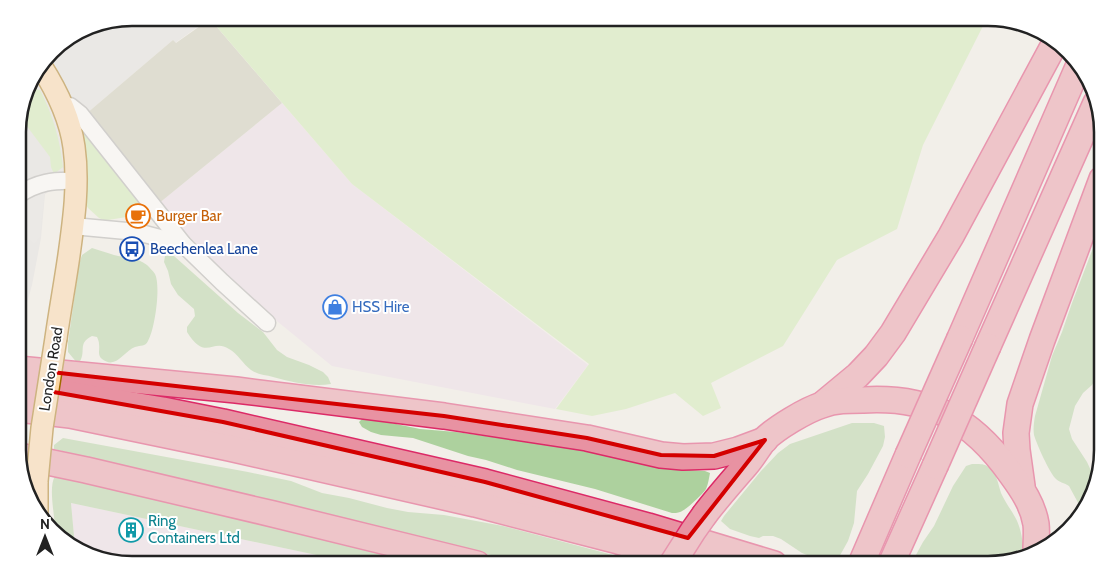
<svg xmlns="http://www.w3.org/2000/svg" width="1120" height="582" font-family="Cabin,sans-serif">
<style>
.residential{fill:#e0dfdf}
.industrial{fill:#ebdbe8}
.construction{fill:#c7c7b4}
.grass{fill:#cdebb0}
.forest{fill:#add19e}
.parking{fill:#e2e2e2}
.lines{fill:none;stroke-linecap:round;stroke-linejoin:round}
.minor-casing{stroke:#a9a9a9;stroke-width:19}
.major-casing{stroke:#a06b00;stroke-width:24}
.highway-casing{stroke:#dc2a67;stroke-width:28}
.minor{stroke:#fff;stroke-width:16}
.major{stroke:#fcd6a4;stroke-width:21}
.highway{stroke:#e892a2;stroke-width:25}
.major-bridge-casing{stroke:#a06b00;stroke-width:24;stroke-linecap:butt}
.highway-bridge-casing{stroke:#dc2a67;stroke-width:28;stroke-linecap:butt}
.major-bridge{stroke:#fcd6a4;stroke-width:21}
.highway-bridge{stroke:#e892a2;stroke-width:25}
.marked{fill:none;stroke:#d40000;stroke-width:4;stroke-linejoin:round}
.labels{text-anchor:middle;stroke-width:4;stroke-linejoin:round;paint-order:stroke}
.food-label{font-size:15px;fill:#c56008;stroke:#fff;text-anchor:start}
.transit-label{font-size:15px;fill:#164399;stroke:#fff;text-anchor:start}
.shop-label{font-size:15px;fill:#366cbe;stroke:#fff;text-anchor:start}
.street-label{font-size:15px;fill:#222;stroke:#fff}
.culture-label{font-size:15px;fill:#0d838f;stroke:#fff;text-anchor:start}
.rim{fill:none;stroke:#222;stroke-width:2.5}
</style>
<rect width="100%" height="100%" fill="#f2efe9"/>
<polygon class="residential" points="132,18 210,18 175,43 173,40 86,114 58,132 62,146 64,167 61,185 45,194 41,238 32,285 27,303 18,310 18,124 29,81 56,46 89,26"/>
<g class="industrial">
<polygon points="282,103 352,184 588,365 555,409 332,366 272,317 228,277 158,204"/>
<polygon points="71,503 359,564 132,564 81,553 75,547"/>
</g>
<polygon class="construction" points="210,19 282,103 158,204 86,114 173,40 176,43"/>
<g class="grass">
<polygon points="210,18 987,18 923,145 897,229 837,260 783,346 711,383 721,408 703,416 675,393 626,409 592,416 556,409 589,364 352,184 210,19"/>
<path d="M28,87L40,90C53,115 60,140 63,167L54,174L51,167L50,157L20,117Z"/>
<polygon points="79,121 143,204 143,207 133,216 108,220 103,220 99,218 88,208 85,203"/>
</g>
<g class="forest">
<path d="M1102,221V369L1092,385L1083,393L1075,406L1069,429L1072,439L1087,462L1093,475L1094,482V486L1091,501L1082,510L1069,486C1065,483 1058,482 1055,478C1049,471 1037,445 1034,435C1033,429 1034,422 1035,416L1052,356L1062,332L1072,303L1098,235Z"/>
<path d="M92,248C99,250 107,253 114,255C125,258 137,257 147,265C149,267 153,271 155,274C161,286 155,329 148,341C145,347 141,345 135,347C124,351 116,370 102,359C97,355 100,350 99,344C99,342 98,339 97,337L92,336C76,344 88,352 78,364L68,352V343L79,264L82,255Z"/>
<path d="M165,256H174L238,313L263,332L277,350L287,357L309,365L323,372L328,377L331,384C312,387 292,382 273,377C266,375 258,375 251,370C243,364 238,354 229,349C212,338 206,362 187,332V327L195,316L194,309L178,295L171,284L168,271L164,262Z"/>
<path d="M362,419H372L420,429L456,432L583,449L659,468L705,471L710,473C709,478 708,485 706,489C702,495 686,510 680,512C678,513 674,513 672,513L595,489L517,470L486,460L468,456L413,438L381,435L371,432L362,427L359,422Z"/>
<polygon points="852,423 874,423 884,426 885,437 883,446 868,474 857,491 854,523 848,541 838,559 812,557 802,553 781,539 773,536 763,536 759,538 750,536 730,529 721,521 724,516 761,471 778,453 790,444"/>
<polygon points="63,438 248,472 291,481 322,493 349,498 387,508 408,512 444,515 503,526 647,564 522,564 491,555 54,449 54,445"/>
<path d="M972,464C978,464 985,463 990,468C997,474 998,484 1001,493C1005,502 1010,508 1015,517C1021,527 1023,542 1024,555L995,564H911L923,542L934,526L953,486L966,466Z"/>
<path d="M55,476H68L435,564H359L71,503L75,547L55,530C55,515 48,488 55,476Z"/>
</g>
<polygon class="parking" points="18,190 45,191 40,237 34,245 18,227 20,224 18,222"/>
<g class="lines">
<g class="minor-casing">
<g id="minor">
<polyline points="62,106 70,106 80,114 183,244 222,282 267,323"/>
<path d="M18,195C38,182 53,180 76,181"/>
<polyline points="73,226 137,232 183,244"/>
</g>
</g>
<g class="major-casing">
<g id="major">
<path d="M41,66C57,91 70,118 74,147C79,183 74,219 69,255C65,283 60,310 56,338"/>
<polyline points="37,481 37,514"/>
</g>
</g>
<g class="highway-casing">
<g id="highway">
<polyline points="960,338 1079,65"/>
<polyline points="988,346 1096,103"/>
<polyline points="18,369 236,390 444,416 587,438 661,455 683,457 714,456 738,450 765,440"/>
<polyline points="18,386 163,410 223,422 485,482 648,526 774,564"/>
<polyline points="823,404 858,375 876,356 893,333 951,236 1055,43"/>
<polyline points="18,409 70,415 229,448 475,504 618,541 697,564"/>
<polyline points="19,456 86,470 273,514 477,564"/>
<polyline points="1022,486 1017,450 1016,433 1020,404 1042,340 1102,179"/>
<path d="M705,514C718,497 732,481 746,465C753,457 758,448 764,440C776,428 806,410 822,405C835,400 849,400 863,400C930,396 972,419 1011,474C1022,489 1033,505 1036,524C1037,532 1036,542 1036,550"/>
<polyline points="861,564 908,455"/>
<polyline points="891,564 935,466"/>
</g>
</g>
<use href="#minor" class="minor"/>
<use href="#major" class="major"/>
<use href="#highway" class="highway"/>
<g class="major-bridge-casing">
<polyline id="major-bridge" points="37,481 42,428 56,338"/>
</g>
<g class="highway-bridge-casing">
<g id="highway-bridge">
<polyline points="908,455 960,338"/>
<polyline points="935,466 988,346"/>
<polyline points="672,564 693,531 705,514"/>
</g>
</g>
<use href="#major-bridge" class="major-bridge"/>
<use href="#highway-bridge" class="highway-bridge"/>
</g>
<path d="M0 0H1120V582H0ZM51,372L444,416L587,438L661,455L714,456L765,440L688,538L485,482L223,422L48,391Z" fill="#f2efe9" fill-opacity=".55" fill-rule="evenodd"/>
<path class="marked" d="M51,372L444,416L587,438L661,455L714,456L765,440L688,538L485,482L223,422L48,391Z"/>
<defs>
<g id="cafe-ring" transform="scale(1.25)"><circle r="9.5" fill="#fff" stroke="#e8710a" stroke-width="1.5"/><path d="M-5.5-4.5H6V0H3Q3 3.5 0 3.5H-2.5Q-5.5 3.5-5.5 0ZM3-3.2v2h1.7v-2ZM-6 4.5H4V6H-6Z" fill="#e8710a"/></g>
<g id="bus-ring" transform="scale(1.25)"><circle r="9.5" fill="#fff" stroke="#1a4fb4" stroke-width="1.5"/><path d="M-5-6H5V4H4V6H2V4H-2V6H-4V4H-5ZM-3.5-4V0h7V-4ZM-3.5 1.2v1.5H-2V1.2ZM2 1.2v1.5H3.5V1.2Z" fill="#1a4fb4"/></g>
<g id="shop-ring" transform="scale(1.25)"><circle r="9.5" fill="#fff" stroke="#3f7fe0" stroke-width="1.5"/><path d="M-5-2.5h2.3a2.7 3.5 0 0 1 5.4 0H5L5.5 6h-11ZM-1.5-2.5h3a1.5 2.3 0 0 0-3 0Z" fill="#3f7fe0"/></g>
<g id="building-ring" transform="scale(1.25)"><circle r="9.5" fill="#fff" stroke="#0f9aa8" stroke-width="1.5"/><path d="M-4-6H4V6H1V3H-1V6H-4ZM-2.5-4.3h1.7v1.8h-1.7ZM.8-4.3h1.7v1.8H.8ZM-2.5-1h1.7V.8h-1.7ZM.8-1h1.7V.8H.8Z" fill="#0f9aa8"/></g>
</defs>
<g fill-rule="evenodd">
<use href="#cafe-ring" x="138" y="216"/>
<use href="#bus-ring" x="132" y="249"/>
<use href="#shop-ring" x="335" y="307"/>
<use href="#building-ring" x="131" y="530"/>
</g>
<g class="labels">
<g class="food-label">
<text x="156" y="221">Burger Bar</text>
</g>
<g class="transit-label">
<text x="150" y="254">Beechenlea Lane</text>
</g>
<g class="shop-label">
<text x="352" y="312">HSS Hire</text>
</g>
<g class="street-label">
<text transform="translate(51 369) rotate(-81)" y="5">London Road</text>
</g>
<g class="culture-label">
<text x="148" y="526">Ring<tspan x="148" dy="17">Containers Ltd</tspan></text>
</g>
</g>
<path d="M0 0H1120V582H0ZM132 26H988A106 106 0 0 1 1094 132V450A106 106 0 0 1 988 556H132A106 106 0 0 1 26 450V132A106 106 0 0 1 132 26Z" fill="#fff" fill-rule="evenodd"/>
<path class="rim" d="M132 26H988A106 106 0 0 1 1094 132V450A106 106 0 0 1 988 556H132A106 106 0 0 1 26 450V132A106 106 0 0 1 132 26Z"/>
<g transform="translate(45 537)" stroke="#ffffff" stroke-width="4" paint-order="stroke">
<path d="M0-4L9 19L0 12L-9 19Z" fill="#222222"/>
<text y="-8" font-size="14" font-weight="bold" text-anchor="middle" fill="#222222">N</text>
</g>
</svg>
